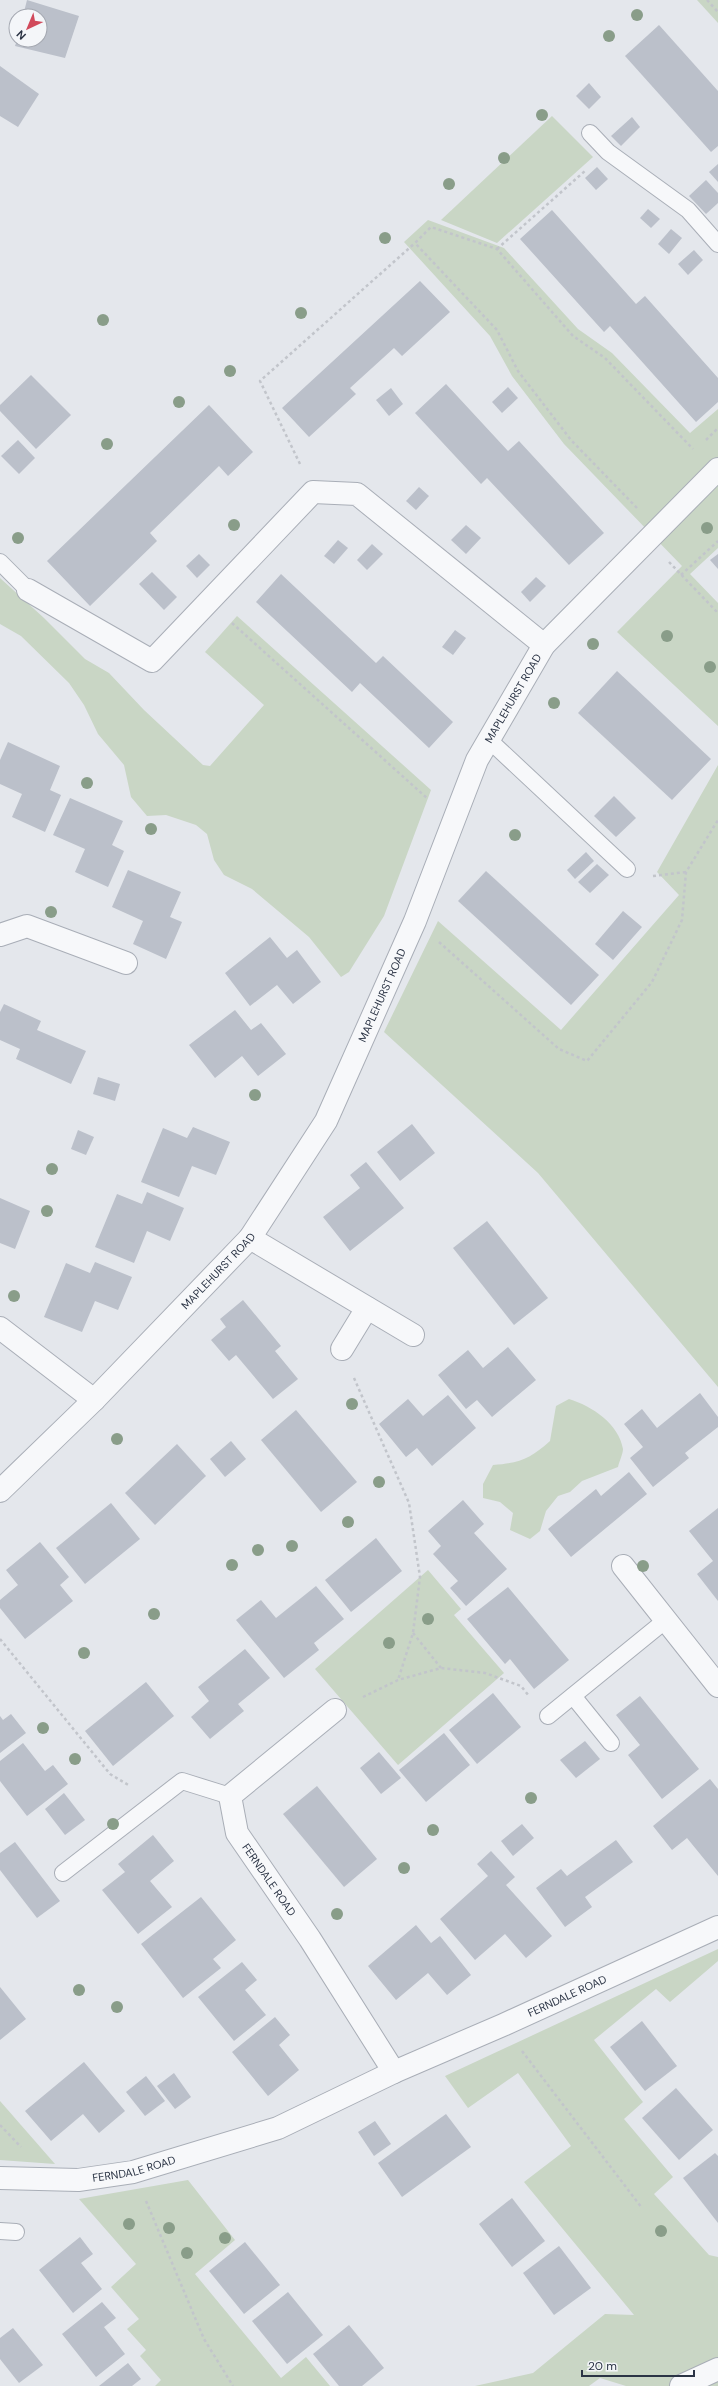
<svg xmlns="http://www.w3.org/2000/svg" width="718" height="2386" font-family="'DM Sans',sans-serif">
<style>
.green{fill:#c9d6c5}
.building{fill:#bbc0ca}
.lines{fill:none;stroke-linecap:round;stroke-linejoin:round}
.lane-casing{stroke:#a9aeb7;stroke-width:18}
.street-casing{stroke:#a9aeb7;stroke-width:24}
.path{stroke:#c2c5cb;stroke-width:2.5;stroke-dasharray:3 3;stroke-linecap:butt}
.lane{stroke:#f7f8fa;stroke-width:16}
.street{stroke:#f7f8fa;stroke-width:22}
.tree{fill:#899d89}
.labels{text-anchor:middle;stroke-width:3.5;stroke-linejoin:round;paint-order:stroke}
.street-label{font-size:11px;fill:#2b3445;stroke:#f4f6f9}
</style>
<rect width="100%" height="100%" fill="#e4e7ec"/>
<g class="green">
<polygon points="697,0 718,0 718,23"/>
<polygon points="552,116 593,157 497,243 441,220"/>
<polygon points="428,220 504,248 578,329 612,353 690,433 718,409 718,548 690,574 718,603 718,726 617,632 682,566 564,444 512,376 490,336 404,242"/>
<polygon points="0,578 44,618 85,659 109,673 144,710 203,765 210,766 264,705 205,652 237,616 431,790 384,916 349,972 341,977 309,937 252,889 224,875 214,860 207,834 196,825 166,815 147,816 131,797 124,765 98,734 84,705 69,683 21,636 0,624"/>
<polygon points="718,765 718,1387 538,1173 384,1032 438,921 561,1030 679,895 657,872"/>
<path d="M569,1399C592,1406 619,1424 623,1449C623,1454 619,1462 618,1467L582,1481L570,1492L558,1496L546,1511L540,1531L530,1539L510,1530L513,1513L500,1502L483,1498V1484L493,1465C520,1463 530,1459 550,1441L556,1406Z"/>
<polygon points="428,1570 461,1609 454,1615 504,1673 398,1765 315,1669"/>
<polygon points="718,1949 718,1961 670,2002 656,1989 594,2040 643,2102 624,2119 673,2177 654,2194 709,2255 718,2257 718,2386 626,2386 600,2378 589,2386 475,2386 533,2373 605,2314 634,2315 524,2182 571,2146 518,2073 468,2108 445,2076"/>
<polygon points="0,2101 55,2164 0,2160"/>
<polygon points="188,2180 235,2240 195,2274 281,2378 306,2357 330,2386 155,2386 161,2380 140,2356 146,2350 127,2329 139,2319 111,2287 136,2264 79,2199"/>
</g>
<g class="building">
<polygon points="27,0 79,16 65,58 15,46 17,40 40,40 40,16 23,16"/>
<polygon points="659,25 718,91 718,146 711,152 625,56"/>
<polygon points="0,66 39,94 18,127 0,116"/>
<polygon points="589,83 601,97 589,109 576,96"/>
<polygon points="632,117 640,127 621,146 611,136"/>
<polygon points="718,164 718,182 709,172"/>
<polygon points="597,167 608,179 596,190 585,178"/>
<polygon points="706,180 718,193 718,203 706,214 689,196"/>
<polygon points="648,209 660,219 651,228 640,218"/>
<polygon points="552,210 636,304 645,296 718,378 718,402 696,422 610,326 604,332 520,239"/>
<polygon points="671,229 682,238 669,254 658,244"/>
<polygon points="694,250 703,260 688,275 678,264"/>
<polygon points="420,281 450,312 402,356 394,348 350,388 356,394 309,437 282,408"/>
<polygon points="31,375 71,415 36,449 0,411 0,405"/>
<polygon points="446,384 508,451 519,441 604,533 569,565 487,478 481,484 415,413"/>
<polygon points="508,387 518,398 502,413 492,402"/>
<polygon points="391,388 403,404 389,416 376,400"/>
<polygon points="209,405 253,452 228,476 219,466 150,533 157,541 90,606 47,561"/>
<polygon points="18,440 35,458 19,474 1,456"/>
<polygon points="419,487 429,496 416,510 406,501"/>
<polygon points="466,525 481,538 466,554 451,540"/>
<polygon points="338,540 348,548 334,564 324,556"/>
<polygon points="372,544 383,554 367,570 357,560"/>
<polygon points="199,554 210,565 197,578 186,566"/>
<polygon points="718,554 718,569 710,560"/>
<polygon points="152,572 177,597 164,610 139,584"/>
<polygon points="281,574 376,663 383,656 453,722 429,748 360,683 352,692 256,602"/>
<polygon points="536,577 546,586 530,602 521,592"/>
<polygon points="455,630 466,638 453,655 442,647"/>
<polygon points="617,671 711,759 672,800 578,713"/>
<polygon points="8,742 60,766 50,790 61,795 45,832 12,817 22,794 0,784 0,760"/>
<polygon points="614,796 636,818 616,837 594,816"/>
<polygon points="70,798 123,821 112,845 124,851 108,887 75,872 85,849 53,835"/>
<polygon points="586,852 594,861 575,879 567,870"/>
<polygon points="597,864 609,875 590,893 578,882"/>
<polygon points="128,870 181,892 170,917 182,922 166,959 133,944 143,921 112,907"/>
<polygon points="486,871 599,975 571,1005 458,901"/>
<polygon points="623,911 642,927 613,960 595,944"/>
<polygon points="270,937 287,958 297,950 321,982 293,1004 277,985 250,1006 225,973"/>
<polygon points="4,1004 41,1021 37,1030 86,1051 71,1084 16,1059 20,1049 0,1040 0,1012"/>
<polygon points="235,1010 251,1030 261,1023 286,1054 258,1076 242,1056 215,1078 189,1045"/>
<polygon points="98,1077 120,1084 115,1101 93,1094"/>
<polygon points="412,1124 435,1153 400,1181 377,1152"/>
<polygon points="193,1127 230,1142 216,1175 192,1166 179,1197 141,1182 163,1128 187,1138"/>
<polygon points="78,1130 94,1137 86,1155 71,1149"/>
<polygon points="366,1162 404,1208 350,1251 323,1217 360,1188 350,1175"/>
<polygon points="147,1192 184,1208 170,1241 147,1231 134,1263 95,1247 117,1194 142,1204"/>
<polygon points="0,1198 30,1211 15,1249 0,1243"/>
<polygon points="487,1221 548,1298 514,1325 453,1248"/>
<polygon points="95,1262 132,1277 118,1310 95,1301 82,1332 44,1317 66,1263 90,1273"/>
<polygon points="243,1300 281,1346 275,1351 298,1379 273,1399 236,1355 229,1361 211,1340 226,1327 220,1319"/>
<polygon points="508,1347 536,1380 492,1417 477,1400 466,1409 438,1375 468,1350 483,1368"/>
<polygon points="700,1393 718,1417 718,1427 685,1453 689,1458 653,1487 630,1458 643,1447 624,1424 642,1409 657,1428"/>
<polygon points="448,1395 476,1428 432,1466 417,1448 406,1457 379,1424 408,1399 423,1416"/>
<polygon points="296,1410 357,1482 321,1512 261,1440"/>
<polygon points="231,1441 246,1459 225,1477 210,1459"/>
<polygon points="177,1444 206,1476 155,1525 125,1493"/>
<polygon points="629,1472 647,1494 571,1557 548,1529 596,1489 601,1496"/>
<polygon points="463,1500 484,1524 474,1533 507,1569 466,1606 450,1588 458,1581 433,1554 441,1546 428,1531"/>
<polygon points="111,1503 140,1539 85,1584 56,1548"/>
<polygon points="718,1508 718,1601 697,1574 713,1561 689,1531"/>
<polygon points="376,1538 402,1571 351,1612 325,1580"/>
<polygon points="40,1542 69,1577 60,1585 73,1601 25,1639 0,1608 0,1600 18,1585 6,1570"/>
<polygon points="316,1586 344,1619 314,1643 319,1650 284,1678 236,1620 261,1600 276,1618"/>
<polygon points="508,1587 569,1660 534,1689 510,1659 505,1664 467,1619"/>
<polygon points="245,1649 270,1678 238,1704 244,1711 210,1739 191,1717 209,1701 198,1687"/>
<polygon points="146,1682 174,1716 113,1766 85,1731"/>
<polygon points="493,1693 521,1727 477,1764 449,1730"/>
<polygon points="640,1696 699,1769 662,1799 628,1755 640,1745 616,1715"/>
<polygon points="11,1714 26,1733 0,1753 0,1716 3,1720"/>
<polygon points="444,1733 470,1765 426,1802 399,1770"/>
<polygon points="585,1741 600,1759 576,1778 560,1760"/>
<polygon points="23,1743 45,1771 53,1765 68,1784 27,1816 0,1781 0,1761"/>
<polygon points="379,1752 401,1778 381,1794 360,1768"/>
<polygon points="710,1779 718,1789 718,1876 687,1838 672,1850 653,1826"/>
<polygon points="317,1786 377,1859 344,1887 283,1814"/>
<polygon points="64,1793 85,1820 65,1835 45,1809"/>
<polygon points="522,1824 534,1838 513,1856 501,1841"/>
<polygon points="153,1835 174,1861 150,1881 172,1907 138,1934 102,1890 125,1872 118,1864"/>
<polygon points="616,1840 633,1862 585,1897 592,1907 565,1927 536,1888 561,1869 567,1876"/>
<polygon points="15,1842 60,1901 37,1918 0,1870 0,1853"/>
<polygon points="491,1851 515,1877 506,1885 552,1936 526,1958 505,1934 475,1960 440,1919 488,1876 477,1864"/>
<polygon points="201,1897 236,1940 213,1959 221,1968 183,1998 141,1944"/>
<polygon points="416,1925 431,1943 440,1936 471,1975 447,1995 428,1973 396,2000 368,1966"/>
<polygon points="242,1962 257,1980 245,1990 266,2015 234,2041 198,1997"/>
<polygon points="0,1987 26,2019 0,2040"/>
<polygon points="275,2017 290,2035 279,2045 299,2070 268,2096 232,2052"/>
<polygon points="642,2021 677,2066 645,2091 610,2047"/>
<polygon points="84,2062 125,2111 99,2133 83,2114 51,2141 25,2111"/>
<polygon points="174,2073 191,2097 175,2109 157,2086"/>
<polygon points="146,2076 165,2101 145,2116 126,2092"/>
<polygon points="676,2088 713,2130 679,2160 642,2118"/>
<polygon points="446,2114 471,2147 402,2197 378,2163"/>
<polygon points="375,2121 391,2144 374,2156 358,2132"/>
<polygon points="715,2153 718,2156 718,2223 683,2178"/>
<polygon points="512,2198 545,2241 512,2267 479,2224"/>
<polygon points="80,2237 93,2254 81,2263 102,2289 73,2313 39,2270"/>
<polygon points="245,2242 280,2285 244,2314 209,2271"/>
<polygon points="559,2246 591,2288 554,2315 523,2273"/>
<polygon points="288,2292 323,2335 287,2364 252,2321"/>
<polygon points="102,2302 116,2318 104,2327 125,2354 96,2377 62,2334"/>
<polygon points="349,2325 384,2368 362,2386 339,2386 313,2354"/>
<polygon points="13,2328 43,2365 19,2383 0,2359 0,2338"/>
<polygon points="128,2363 141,2379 132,2386 99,2386"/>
</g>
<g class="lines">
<g class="lane-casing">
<g id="lane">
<polyline points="590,133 608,152 688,210 718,244"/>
<polyline points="0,562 28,590"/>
<polyline points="489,740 627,869"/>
<polyline points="573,1696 611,1743"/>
<polyline points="548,1716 666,1620"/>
<polyline points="63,1873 182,1781 230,1796"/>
<polyline points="0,2231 16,2232"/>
</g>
</g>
<g class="street-casing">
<g id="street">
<polyline points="28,590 152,661 313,492 357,494 544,645"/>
<polyline points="0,935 27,926 126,963"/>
<polyline points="250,1238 413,1335"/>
<polyline points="0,1328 94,1400"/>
<polyline points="342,1349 367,1308"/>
<path id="s1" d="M0,1491L94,1400L250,1238L326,1121L415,921L477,760L544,645L718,469"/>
<polyline points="623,1566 718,1686"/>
<path id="s2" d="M335,1710L230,1796L237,1833L310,1939L394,2072"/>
<path id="s3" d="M0,2178L78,2180L133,2172L278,2128L394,2072L503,2025L718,1927"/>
<polyline points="681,2386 718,2369"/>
</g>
</g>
<g class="path">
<polyline points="707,0 718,12"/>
<polyline points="497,249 586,170"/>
<polyline points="706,440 718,428"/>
<polyline points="300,464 260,381 415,243"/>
<polyline points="637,508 571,440 518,371 497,330 415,243 431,227 497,249 573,336 605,358 693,449"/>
<polyline points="669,562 718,613"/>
<polyline points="681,575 718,541"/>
<polyline points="232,623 428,799"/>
<polyline points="653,876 686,872"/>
<polyline points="439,942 559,1049 587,1061 652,982 682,920 686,872 718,820"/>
<polyline points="354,1378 409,1503 420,1577 413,1633 398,1680"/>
<polyline points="413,1633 441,1668"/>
<polyline points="0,1639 110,1774 130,1786"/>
<polyline points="363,1697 398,1680 441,1668 485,1673 521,1686 529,1696"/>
<polyline points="522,2051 642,2208"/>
<polyline points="0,2125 21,2147"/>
<polyline points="146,2201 204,2339 233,2386"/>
</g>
<use href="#lane" class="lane"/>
<use href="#street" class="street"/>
</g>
<g class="tree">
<circle cx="637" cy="15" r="6"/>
<circle cx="609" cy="36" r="6"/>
<circle cx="542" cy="115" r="6"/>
<circle cx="504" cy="158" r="6"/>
<circle cx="449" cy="184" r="6"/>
<circle cx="385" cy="238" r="6"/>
<circle cx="301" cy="313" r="6"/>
<circle cx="103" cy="320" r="6"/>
<circle cx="230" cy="371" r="6"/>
<circle cx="179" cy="402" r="6"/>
<circle cx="107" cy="444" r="6"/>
<circle cx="234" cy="525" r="6"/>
<circle cx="707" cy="528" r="6"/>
<circle cx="18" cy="538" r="6"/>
<circle cx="667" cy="636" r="6"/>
<circle cx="593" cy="644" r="6"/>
<circle cx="710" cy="667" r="6"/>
<circle cx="554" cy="703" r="6"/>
<circle cx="87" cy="783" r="6"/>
<circle cx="151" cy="829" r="6"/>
<circle cx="515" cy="835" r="6"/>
<circle cx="51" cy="912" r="6"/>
<circle cx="255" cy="1095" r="6"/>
<circle cx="52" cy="1169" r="6"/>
<circle cx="47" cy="1211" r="6"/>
<circle cx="14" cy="1296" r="6"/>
<circle cx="352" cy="1404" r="6"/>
<circle cx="117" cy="1439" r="6"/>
<circle cx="379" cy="1482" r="6"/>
<circle cx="348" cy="1522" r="6"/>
<circle cx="292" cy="1546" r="6"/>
<circle cx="258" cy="1550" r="6"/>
<circle cx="232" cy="1565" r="6"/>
<circle cx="643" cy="1566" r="6"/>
<circle cx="154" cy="1614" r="6"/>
<circle cx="428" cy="1619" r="6"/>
<circle cx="389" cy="1643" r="6"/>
<circle cx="84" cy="1653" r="6"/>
<circle cx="43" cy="1728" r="6"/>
<circle cx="75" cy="1759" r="6"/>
<circle cx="531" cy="1798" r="6"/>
<circle cx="113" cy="1824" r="6"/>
<circle cx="433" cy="1830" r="6"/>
<circle cx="404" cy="1868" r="6"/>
<circle cx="337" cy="1914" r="6"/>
<circle cx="79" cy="1990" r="6"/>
<circle cx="117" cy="2007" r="6"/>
<circle cx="129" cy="2224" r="6"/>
<circle cx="169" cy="2228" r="6"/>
<circle cx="661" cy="2231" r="6"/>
<circle cx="225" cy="2238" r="6"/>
<circle cx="187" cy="2253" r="6"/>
</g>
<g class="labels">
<g class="street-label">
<text dy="4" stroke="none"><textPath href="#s1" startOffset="958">MAPLEHURST ROAD</textPath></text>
<text dy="4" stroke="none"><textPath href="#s1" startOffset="633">MAPLEHURST ROAD</textPath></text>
<text dy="4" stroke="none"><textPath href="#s1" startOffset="310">MAPLEHURST ROAD</textPath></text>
<text dy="4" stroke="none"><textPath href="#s2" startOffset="230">FERNDALE ROAD</textPath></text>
<text dy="4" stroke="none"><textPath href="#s3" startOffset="603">FERNDALE ROAD</textPath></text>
<text dy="4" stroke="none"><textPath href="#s3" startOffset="135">FERNDALE ROAD</textPath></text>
</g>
</g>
<g transform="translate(28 28) rotate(224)"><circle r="19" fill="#f4f6f9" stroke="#a4a8b1"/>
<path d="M0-3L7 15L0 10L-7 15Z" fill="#d1495b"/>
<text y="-6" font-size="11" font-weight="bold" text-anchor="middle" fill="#2b3445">N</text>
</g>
<path d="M582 2370v6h112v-6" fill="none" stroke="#2b3445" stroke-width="2"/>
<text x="588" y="2370" font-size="12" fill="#2b3445" stroke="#f4f6f9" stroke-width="3" paint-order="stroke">20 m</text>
</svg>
